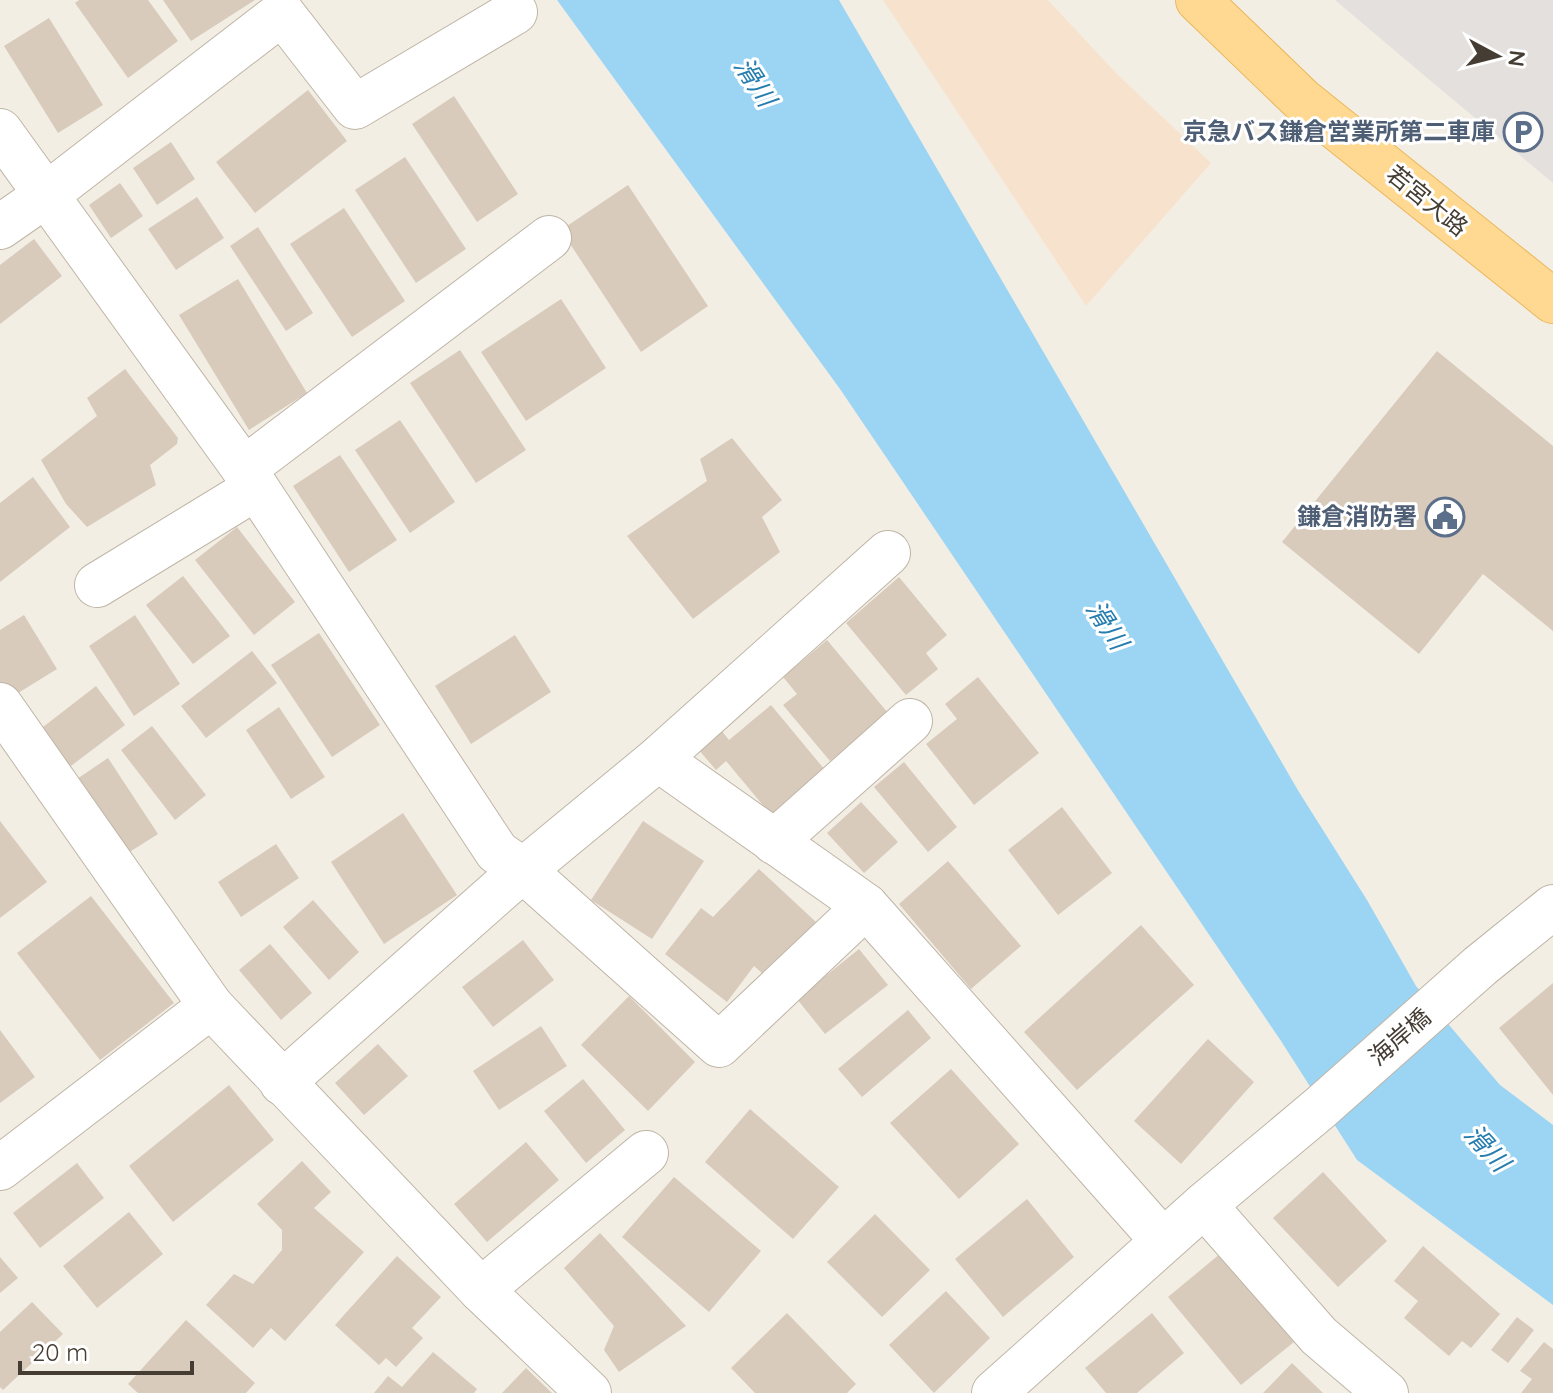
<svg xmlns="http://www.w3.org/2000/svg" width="1553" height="1393" font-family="Quicksand,'Noto Sans JP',sans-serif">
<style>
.commercial{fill:#f7e3cd}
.parking{fill:#e3e0dd}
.water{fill:#9cd5f4}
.building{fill:#d8cbbc}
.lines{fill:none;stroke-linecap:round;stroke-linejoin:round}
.minor-casing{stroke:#bfb5a6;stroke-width:46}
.major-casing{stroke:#eab75b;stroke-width:46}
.minor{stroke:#fff;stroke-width:44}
.major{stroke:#ffd991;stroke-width:44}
.labels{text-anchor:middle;stroke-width:6;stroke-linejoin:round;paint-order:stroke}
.service-label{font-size:24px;font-weight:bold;fill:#4e5e75;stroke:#fff;text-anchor:end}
.street-label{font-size:24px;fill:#453d33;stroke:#fff}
.water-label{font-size:26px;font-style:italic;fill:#267daf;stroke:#fff}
</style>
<rect width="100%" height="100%" fill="#f3eee4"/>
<polygon class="commercial" points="883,0 1048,0 1117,74 1211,163 1086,306"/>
<polygon class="parking" points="1335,0 1553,0 1553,183 1432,82"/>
<polygon class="water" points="557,0 839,0 1299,792 1367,900 1416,986 1500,1085 1553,1125 1553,1305 1357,1160 1281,1041 840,389"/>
<g class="building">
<polygon points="79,0 148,0 178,41 128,78 75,3"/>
<polygon points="163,0 255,0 191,41"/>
<polygon points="49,18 103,105 58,133 4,46"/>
<polygon points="308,90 347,141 255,213 216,162"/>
<polygon points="454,96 518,194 477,222 412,124"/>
<polygon points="171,142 195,179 157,205 133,168"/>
<polygon points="405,157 466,249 416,283 355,190"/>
<polygon points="120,183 143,216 111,238 89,205"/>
<polygon points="628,185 708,306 641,352 561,230"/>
<polygon points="197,197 224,238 176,270 148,229"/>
<polygon points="344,208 405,301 352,337 290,244"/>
<polygon points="258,227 313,313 286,331 230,246"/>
<polygon points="34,239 62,276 0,324 0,265"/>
<polygon points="238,279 307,393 249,430 179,315"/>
<polygon points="561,299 606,368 526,421 481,352"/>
<polygon points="460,350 526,450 476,483 410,383"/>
<polygon points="1437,351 1553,446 1553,631 1483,574 1419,654 1282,542"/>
<polygon points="125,369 178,438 177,444 150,465 156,485 87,527 66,504 41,460 97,416 87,398"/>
<polygon points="400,420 455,502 410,533 355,450"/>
<polygon points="732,438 782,500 762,517 780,552 693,619 627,536 707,481 700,459"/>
<polygon points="340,455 397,540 349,572 293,486"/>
<polygon points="33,477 70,527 0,582 0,503"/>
<polygon points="237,527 295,602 254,635 195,560"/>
<polygon points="183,576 230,636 193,664 146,605"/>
<polygon points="899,577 947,635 926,653 938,669 906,695 846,623"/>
<polygon points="24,615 57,669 10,698 0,682 0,630"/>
<polygon points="135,615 180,684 134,716 89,646"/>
<polygon points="319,633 380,725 332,757 271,665"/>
<polygon points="515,635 551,692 471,744 435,686"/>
<polygon points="827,640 888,713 830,761 783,705 797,694 783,677"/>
<polygon points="252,651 277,683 206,738 181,706"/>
<polygon points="978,677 1039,753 974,805 926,744 957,719 945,704"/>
<polygon points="96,686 125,725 63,772 34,734"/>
<polygon points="771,705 825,770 772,816 726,761 716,770 698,749 721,730 729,740"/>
<polygon points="279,707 325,777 291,799 246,730"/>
<polygon points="152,726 206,795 175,820 121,750"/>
<polygon points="108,758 158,834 117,860 68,785"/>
<polygon points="904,762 957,827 928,852 874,787"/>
<polygon points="861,802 898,842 864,873 827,833"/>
<polygon points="1062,807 1112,873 1058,915 1008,850"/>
<polygon points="403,813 457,895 384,944 331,862"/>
<polygon points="0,821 47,882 0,918"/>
<polygon points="643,821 704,861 652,939 591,900"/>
<polygon points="276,844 299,878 241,917 218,882"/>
<polygon points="948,861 1021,946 971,989 899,904"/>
<polygon points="759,869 816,922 765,976 754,966 727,1002 665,954 701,908 713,917"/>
<polygon points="91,896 174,1003 100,1060 17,953"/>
<polygon points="313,900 359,952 329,980 283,927"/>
<polygon points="1141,925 1194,985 1077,1090 1024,1032"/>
<polygon points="523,940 554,980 493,1027 462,987"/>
<polygon points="270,944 312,993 281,1020 239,970"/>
<polygon points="859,949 888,985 825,1034 797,999"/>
<polygon points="1553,983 1553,1095 1499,1028"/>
<polygon points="629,996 695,1062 648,1111 581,1045"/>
<polygon points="908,1010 931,1038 862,1097 838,1069"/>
<polygon points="541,1026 567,1066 499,1110 473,1071"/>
<polygon points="0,1030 35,1077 0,1103"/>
<polygon points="1208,1039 1254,1082 1181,1164 1134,1121"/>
<polygon points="378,1044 408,1076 364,1115 335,1083"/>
<polygon points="951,1069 1019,1144 959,1199 890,1123"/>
<polygon points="583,1079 625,1130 586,1163 544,1111"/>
<polygon points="229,1085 274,1140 173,1222 129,1166"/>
<polygon points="750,1109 839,1187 793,1239 705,1162"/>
<polygon points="526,1142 559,1180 487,1242 454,1204"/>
<polygon points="302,1161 331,1192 314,1208 364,1252 285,1341 271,1328 253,1348 206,1305 234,1274 253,1284 282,1250 282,1230 257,1204"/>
<polygon points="77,1163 104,1198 40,1248 13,1213"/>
<polygon points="1323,1172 1387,1241 1338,1287 1273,1218"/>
<polygon points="674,1177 761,1251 709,1312 622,1237"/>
<polygon points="1027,1199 1074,1257 1003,1317 955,1259"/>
<polygon points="129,1212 163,1254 97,1308 63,1266"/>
<polygon points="875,1214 930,1270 882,1317 827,1262"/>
<polygon points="600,1233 686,1326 619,1372 604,1350 614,1326 564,1268"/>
<polygon points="1423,1246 1500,1314 1471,1348 1462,1341 1449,1356 1404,1318 1418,1301 1394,1281"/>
<polygon points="1221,1253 1294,1342 1241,1385 1168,1297"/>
<polygon points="397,1256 441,1297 412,1328 423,1338 396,1367 386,1358 379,1365 335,1325"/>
<polygon points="0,1257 18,1278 0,1293"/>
<polygon points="946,1291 990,1338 934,1393 889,1345"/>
<polygon points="32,1302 63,1334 3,1390 0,1387 0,1332"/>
<polygon points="787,1313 856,1384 847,1393 755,1393 731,1368"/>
<polygon points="1152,1313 1184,1353 1137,1393 1106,1393 1085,1368"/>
<polygon points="1517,1317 1534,1330 1508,1363 1491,1350"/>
<polygon points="186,1320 255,1383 246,1393 138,1393 128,1384"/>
<polygon points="1544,1342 1553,1349 1553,1393 1521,1393 1532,1379 1520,1371"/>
<polygon points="433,1352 477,1389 474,1393 374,1393 388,1376 402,1387"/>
<polygon points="1292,1363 1323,1393 1263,1393"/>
<polygon points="526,1368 552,1393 502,1393"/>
</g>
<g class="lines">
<g class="minor-casing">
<g id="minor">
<polyline points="0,131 244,469 497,852 524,871 719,1045 866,906"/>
<polyline points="0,227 46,195 282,13 355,107 515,12"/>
<polyline points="244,469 549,238"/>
<polyline points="97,585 256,488"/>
<polyline points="0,705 211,1006"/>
<polyline points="658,759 866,906 1163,1241"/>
<polyline points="774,842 910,721"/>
<polyline points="282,1083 503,887 658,759 888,553"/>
<polyline points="0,1168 211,1006 481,1290 589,1393"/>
<polyline points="1204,1205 1319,1336 1386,1393"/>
<polyline points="481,1290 646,1153"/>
<polyline points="994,1393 1204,1205 1320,1108 1480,966 1553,907"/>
</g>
</g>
<g class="major-casing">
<polyline id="major" points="1198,0 1303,101 1553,301"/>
</g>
<use href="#minor" class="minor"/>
<use href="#major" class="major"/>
</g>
<defs>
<g id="parking-ring" transform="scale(2)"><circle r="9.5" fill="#fff" stroke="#5c6f8a" stroke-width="1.5"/><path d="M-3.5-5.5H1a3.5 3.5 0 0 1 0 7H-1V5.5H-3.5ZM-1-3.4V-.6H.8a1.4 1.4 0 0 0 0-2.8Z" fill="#5c6f8a"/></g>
<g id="civic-ring" transform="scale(2)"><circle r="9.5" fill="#fff" stroke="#5c6f8a" stroke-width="1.5"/><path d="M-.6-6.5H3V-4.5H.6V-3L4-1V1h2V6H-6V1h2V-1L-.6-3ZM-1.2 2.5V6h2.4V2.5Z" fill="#5c6f8a"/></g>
</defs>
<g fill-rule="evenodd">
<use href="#parking-ring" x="1523" y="132"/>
<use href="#civic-ring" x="1445" y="517"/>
</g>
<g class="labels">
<g class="service-label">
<text x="1495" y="140">京急バス鎌倉営業所第二車庫</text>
<text x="1417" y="525">鎌倉消防署</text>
</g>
<g class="street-label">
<text transform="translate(1427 201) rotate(39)" y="8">若宮大路</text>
<text transform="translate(1400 1037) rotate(-41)" y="8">海岸橋</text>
</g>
<g class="water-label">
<text transform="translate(755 82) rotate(57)" y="9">滑川</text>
<text transform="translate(1107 625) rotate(57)" y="9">滑川</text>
<text transform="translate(1487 1148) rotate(48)" y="9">滑川</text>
</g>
</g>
<g transform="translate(1497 56) rotate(97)" stroke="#ffffff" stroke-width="6" paint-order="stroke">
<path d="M0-6L14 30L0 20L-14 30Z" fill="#453d33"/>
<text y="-12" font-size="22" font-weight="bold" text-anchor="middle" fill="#453d33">N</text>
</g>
<path d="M20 1361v12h172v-12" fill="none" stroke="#453d33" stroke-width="4"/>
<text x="32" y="1361" font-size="24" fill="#453d33" stroke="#ffffff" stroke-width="6" paint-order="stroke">20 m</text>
</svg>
